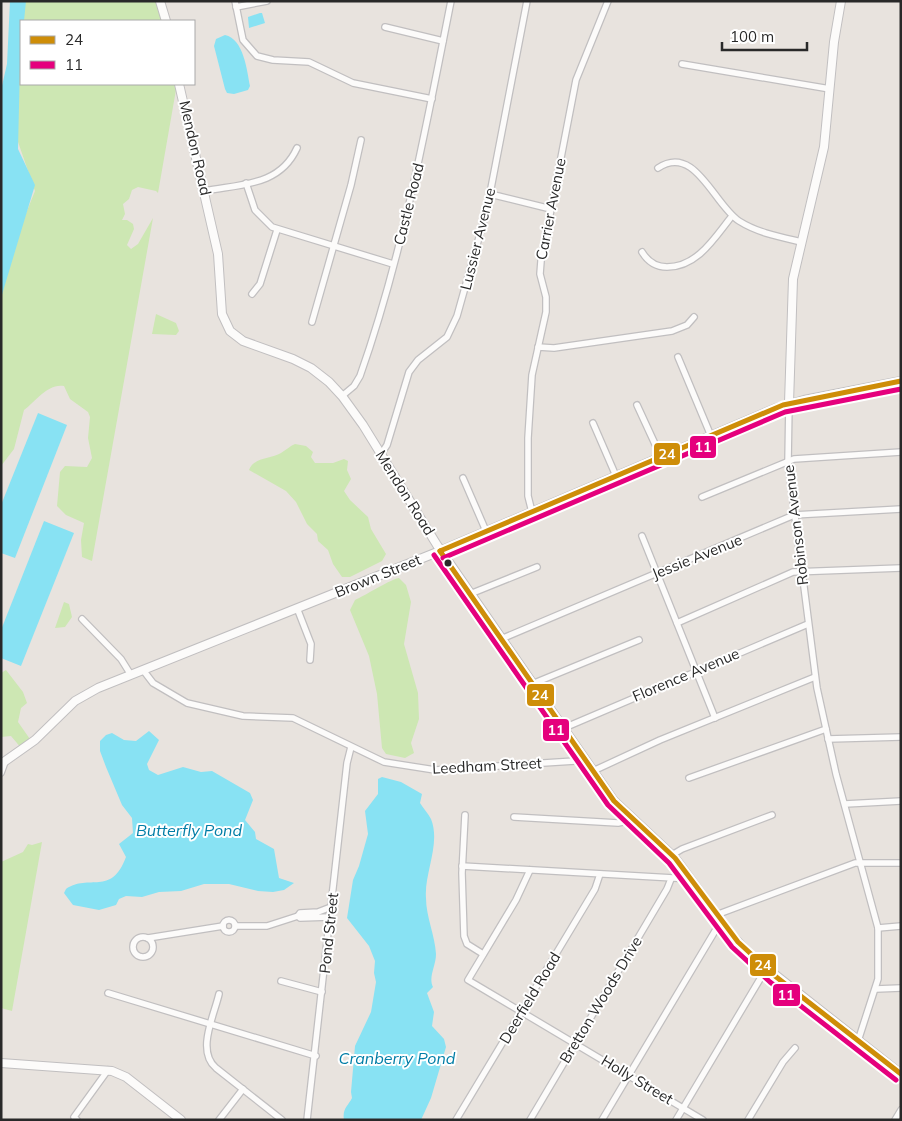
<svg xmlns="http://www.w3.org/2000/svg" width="902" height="1121" font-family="Mulish,sans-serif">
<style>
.green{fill:#cde7b3}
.water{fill:#88e2f3}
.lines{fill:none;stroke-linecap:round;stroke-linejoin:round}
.minor-casing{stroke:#c1bfc0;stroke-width:8}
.tertiary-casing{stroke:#c1bfc0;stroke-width:10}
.minor{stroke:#fcfbfa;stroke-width:5.5}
.tertiary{stroke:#fcfbfa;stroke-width:8}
.bus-1-casing{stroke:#fff;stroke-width:9}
.bus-2-casing{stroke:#fff;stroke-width:9}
.bus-1{stroke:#ce8d08;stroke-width:5}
.bus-2{stroke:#e5007d;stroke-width:5}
.bus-dot{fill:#292929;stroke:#fff;stroke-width:2}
.labels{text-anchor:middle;stroke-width:4;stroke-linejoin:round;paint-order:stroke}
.street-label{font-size:15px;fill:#292929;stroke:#fff}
.water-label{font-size:16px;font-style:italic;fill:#007da6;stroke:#fff}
.line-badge{stroke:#fff;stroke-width:2}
.badge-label{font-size:14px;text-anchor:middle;font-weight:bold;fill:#fff}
</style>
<rect width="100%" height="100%" fill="#e8e3de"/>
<g class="green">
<path d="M22,1H159L165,21H21V84H177L158,193L156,191L138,187L132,190L129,199L123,204L125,214L122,220H127L133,224L134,229L127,245L131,249L138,244L153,218L92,561L82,557L81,540L84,523L66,515L57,506L60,472L65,466L87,467L92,458L88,438L90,417L88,412L70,399L64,386C48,383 36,401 24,410L14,449L1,466V275L35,191L17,139L14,121Z"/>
<polygon points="156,314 176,323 179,331 176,335 152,334"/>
<path d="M295,444L306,446L313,452L311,457L315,463H333L344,459L348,461L347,470L351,479L344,491L350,500L368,517L371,529L386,554L382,561L350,577H342L333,564L328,550L318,541L317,534L307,524L296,502L286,491L249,470C254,457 271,459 281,453C286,450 290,446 295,444Z"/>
<path d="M399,578L406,585L411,602L404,644L418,693L419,719L411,743L414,753L405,758L386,754L382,748L377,694L369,656L350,610L355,600C364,596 393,578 399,578Z"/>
<polygon points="64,602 69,604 72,617 65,627 55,628"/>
<polygon points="6,670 23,692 27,703 21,708 18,722 32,742 22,749 11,736 1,737 1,673"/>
<polygon points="42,842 12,1011 1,1008 1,862 23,852 28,844 32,845"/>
</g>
<g class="water">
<polygon points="10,1 26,1 24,21 21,21 18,149 35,185 1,298 1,90 7,64"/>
<polygon points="260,13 262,13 265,23 249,28 248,17"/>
<path d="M225,35C244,39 247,71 250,86L248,90L234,94L227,93L225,89L214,46L216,39Z"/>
<polygon points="38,413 67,425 15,558 1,553 1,505"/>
<polygon points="44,521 74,533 21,666 1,658 1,630"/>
<path d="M149,731L159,740L147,764L149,770L158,775L183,767L201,772L212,771L250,793L253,800L245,820L255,832L256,839L274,849L279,878L294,883L284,890L273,892L258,891L229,884H204L181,891L159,892L142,897L126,896L119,899L116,905L99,910L73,905L64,893L66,889C89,873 111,897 126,857L119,844L133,833L132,818L122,805L106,767L100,751V741L106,735L112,733L124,740L136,741Z"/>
<path d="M382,777L401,782L422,794L420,803C423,808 428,813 431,819C441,844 424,873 426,898C426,917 435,935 436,954C436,966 428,977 433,987L427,993L434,1012L432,1026L444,1039L446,1047L431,1098L421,1120H344C342,1109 348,1106 352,1098L351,1092L355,1046L371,1012L376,982L374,973L375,961L369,946L347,918L353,880L359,866L368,834L365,811L378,794V779Z"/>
</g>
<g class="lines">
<g class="minor-casing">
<g id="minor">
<polyline points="235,1 243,40 257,56 273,60 309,62 353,83 432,99"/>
<polyline points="236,7 267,1"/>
<polyline points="385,27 443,41"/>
<polyline points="682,64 830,89"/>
<path d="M658,168C695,143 714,205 739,221C758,233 780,237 802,242"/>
<polyline points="246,183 255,210 272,227 393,264"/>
<path d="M205,191C241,184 280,186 297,148"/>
<polyline points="490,194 551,209"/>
<path d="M642,252C648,262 656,267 667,267C698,267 715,237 732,216"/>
<polyline points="252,294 260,284 277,230"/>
<polyline points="312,322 351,185 361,140"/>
<polyline points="538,347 554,348 672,331 687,325 694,317"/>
<polyline points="678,357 711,436"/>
<path d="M342,396L354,386L360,376C403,254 426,127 451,1"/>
<polyline points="789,403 788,462 817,688 836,774 878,928 878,979 858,1041"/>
<polyline points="637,405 661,457"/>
<polyline points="593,423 616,476"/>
<polyline points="381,454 387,445 409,372 418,360 447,337 457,316 487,209 527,1"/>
<polyline points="463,478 486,531"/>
<polyline points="702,497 794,459 901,452"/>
<polyline points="532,512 528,496 528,438 532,375 546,312 546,297 540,274 541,261 576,80 608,1"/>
<polyline points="642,536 715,718"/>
<polyline points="470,594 537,567"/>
<polyline points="297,608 311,644 310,660"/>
<polyline points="82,619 121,659 131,675"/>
<polyline points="677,623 793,572 901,568"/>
<polyline points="501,639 794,515 901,509"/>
<polyline points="143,670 153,683 187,703 243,716 293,718 384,762 435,770 575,761 584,758"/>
<polyline points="532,684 639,640"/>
<polyline points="564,728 808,624"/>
<polyline points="828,739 901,737"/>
<polyline points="593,771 660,740 815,677"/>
<polyline points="1,773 5,762"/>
<polyline points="689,778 826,729"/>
<polyline points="845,804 901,801"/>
<polyline points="465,815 462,873 464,936 467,944 483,954"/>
<polyline points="514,817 618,823 632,820"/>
<polyline points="672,855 682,849 772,815"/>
<polyline points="462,866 691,879"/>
<polyline points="530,870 516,900 468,980 703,1120"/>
<polyline points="716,915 855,863 901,863"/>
<polyline points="330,917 300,918 298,916 300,913 318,912 331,907"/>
<circle cx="229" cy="926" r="6"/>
<polyline points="236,926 267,926 298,916"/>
<polyline points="878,928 901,926"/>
<circle cx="143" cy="947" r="10"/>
<polyline points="148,938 223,926"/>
<polyline points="281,981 322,992"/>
<polyline points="876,989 901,988"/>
<polyline points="108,993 316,1056"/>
<path d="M219,994C214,1016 196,1051 216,1068L282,1120"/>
<polyline points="77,1120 74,1117 108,1070"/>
<polyline points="219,1120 243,1089"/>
<polyline points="307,1120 347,763 351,747"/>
<polyline points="456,1120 595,889 600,874"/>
<polyline points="530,1120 667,889 671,879"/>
<polyline points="602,1120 721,921"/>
<polyline points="676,1120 766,969"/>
<polyline points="748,1120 783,1062 795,1048"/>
<polyline points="895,1120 901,1110"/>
</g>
</g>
<g class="tertiary-casing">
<g id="tertiary">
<polyline points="160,1 166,21"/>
<polyline points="179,84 218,254 222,314 230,331 243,341 293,359 311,368 329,382 342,396 363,425 437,545 614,801 675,858 730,933 750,955 901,1074"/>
<polyline points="789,403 793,279 824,147 834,42 841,1"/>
<polyline points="1,764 35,740 75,701 98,688 440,551 776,408 804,400 901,381"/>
<polyline points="1,1063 112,1071 126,1077 181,1120"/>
</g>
</g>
<use href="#minor" class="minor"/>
<use href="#tertiary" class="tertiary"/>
<g class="bus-1-casing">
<g id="bus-1">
<polyline points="440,551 614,801 675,858 738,942 775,976 901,1074"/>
<polyline points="440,551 783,405 901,381"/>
</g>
</g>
<g class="bus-2-casing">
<g id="bus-2">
<polyline points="434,555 608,805 669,863 732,947 770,982 896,1080"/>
<polyline points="443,558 785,412 901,389"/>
</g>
</g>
<use href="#bus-1" class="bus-1"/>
<use href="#bus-2" class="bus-2"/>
</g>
<circle class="bus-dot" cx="448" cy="563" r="4.5"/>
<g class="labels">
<g class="street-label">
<text transform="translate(195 148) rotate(77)" y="5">Mendon Road</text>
<text transform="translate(409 204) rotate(-76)" y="5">Castle Road</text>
<text transform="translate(551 209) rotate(-79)" y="5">Carrier Avenue</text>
<text transform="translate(478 239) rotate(-76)" y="5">Lussier Avenue</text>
<text transform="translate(405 493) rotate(58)" y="5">Mendon Road</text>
<text transform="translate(796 525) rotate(-97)" y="5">Robinson Avenue</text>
<text transform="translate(697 557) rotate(-22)" y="5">Jessie Avenue</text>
<text transform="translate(378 576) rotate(-22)" y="5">Brown Street</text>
<text transform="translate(686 675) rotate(-23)" y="5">Florence Avenue</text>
<text transform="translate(487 766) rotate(-3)" y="5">Leedham Street</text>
<text transform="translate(329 933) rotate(-84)" y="5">Pond Street</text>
<text transform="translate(530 998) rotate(-59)" y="5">Deerfield Road</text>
<text transform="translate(601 1000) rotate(-59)" y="5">Bretton Woods Drive</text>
<text transform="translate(637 1080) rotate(31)" y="5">Holly Street</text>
</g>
<g class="water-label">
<text x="189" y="836">Butterfly Pond</text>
<text x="397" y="1064">Cranberry Pond</text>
</g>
</g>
<g class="line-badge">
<rect x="689" y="435" width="28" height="24" rx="5" fill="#e5007d"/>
<rect x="653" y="442" width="28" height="24" rx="5" fill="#ce8d08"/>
<rect x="526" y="683" width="29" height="24" rx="5" fill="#ce8d08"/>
<rect x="542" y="718" width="28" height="24" rx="5" fill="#e5007d"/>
<rect x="749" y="953" width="28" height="24" rx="5" fill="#ce8d08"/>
<rect x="772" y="983" width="29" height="24" rx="5" fill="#e5007d"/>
</g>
<g class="badge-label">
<text x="703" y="452">11</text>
<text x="667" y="459">24</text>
<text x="540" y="700">24</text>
<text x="556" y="735">11</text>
<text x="763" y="970">24</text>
<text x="786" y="1000">11</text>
</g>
<rect width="902" height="1121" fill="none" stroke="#292929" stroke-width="5"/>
<rect x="20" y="20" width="175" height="65" fill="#ffffff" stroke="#a9a9a9"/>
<rect x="30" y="36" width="25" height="8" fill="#ce8d08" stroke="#a9a9a9"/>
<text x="65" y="45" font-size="15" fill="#292929">24</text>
<rect x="30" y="61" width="25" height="8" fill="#e5007d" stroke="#a9a9a9"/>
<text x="65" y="70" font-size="15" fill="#292929">11</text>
<path d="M722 42v8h85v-8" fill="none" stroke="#292929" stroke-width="2.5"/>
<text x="730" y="42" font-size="15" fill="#292929" stroke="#ffffff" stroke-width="4" paint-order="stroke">100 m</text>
</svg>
